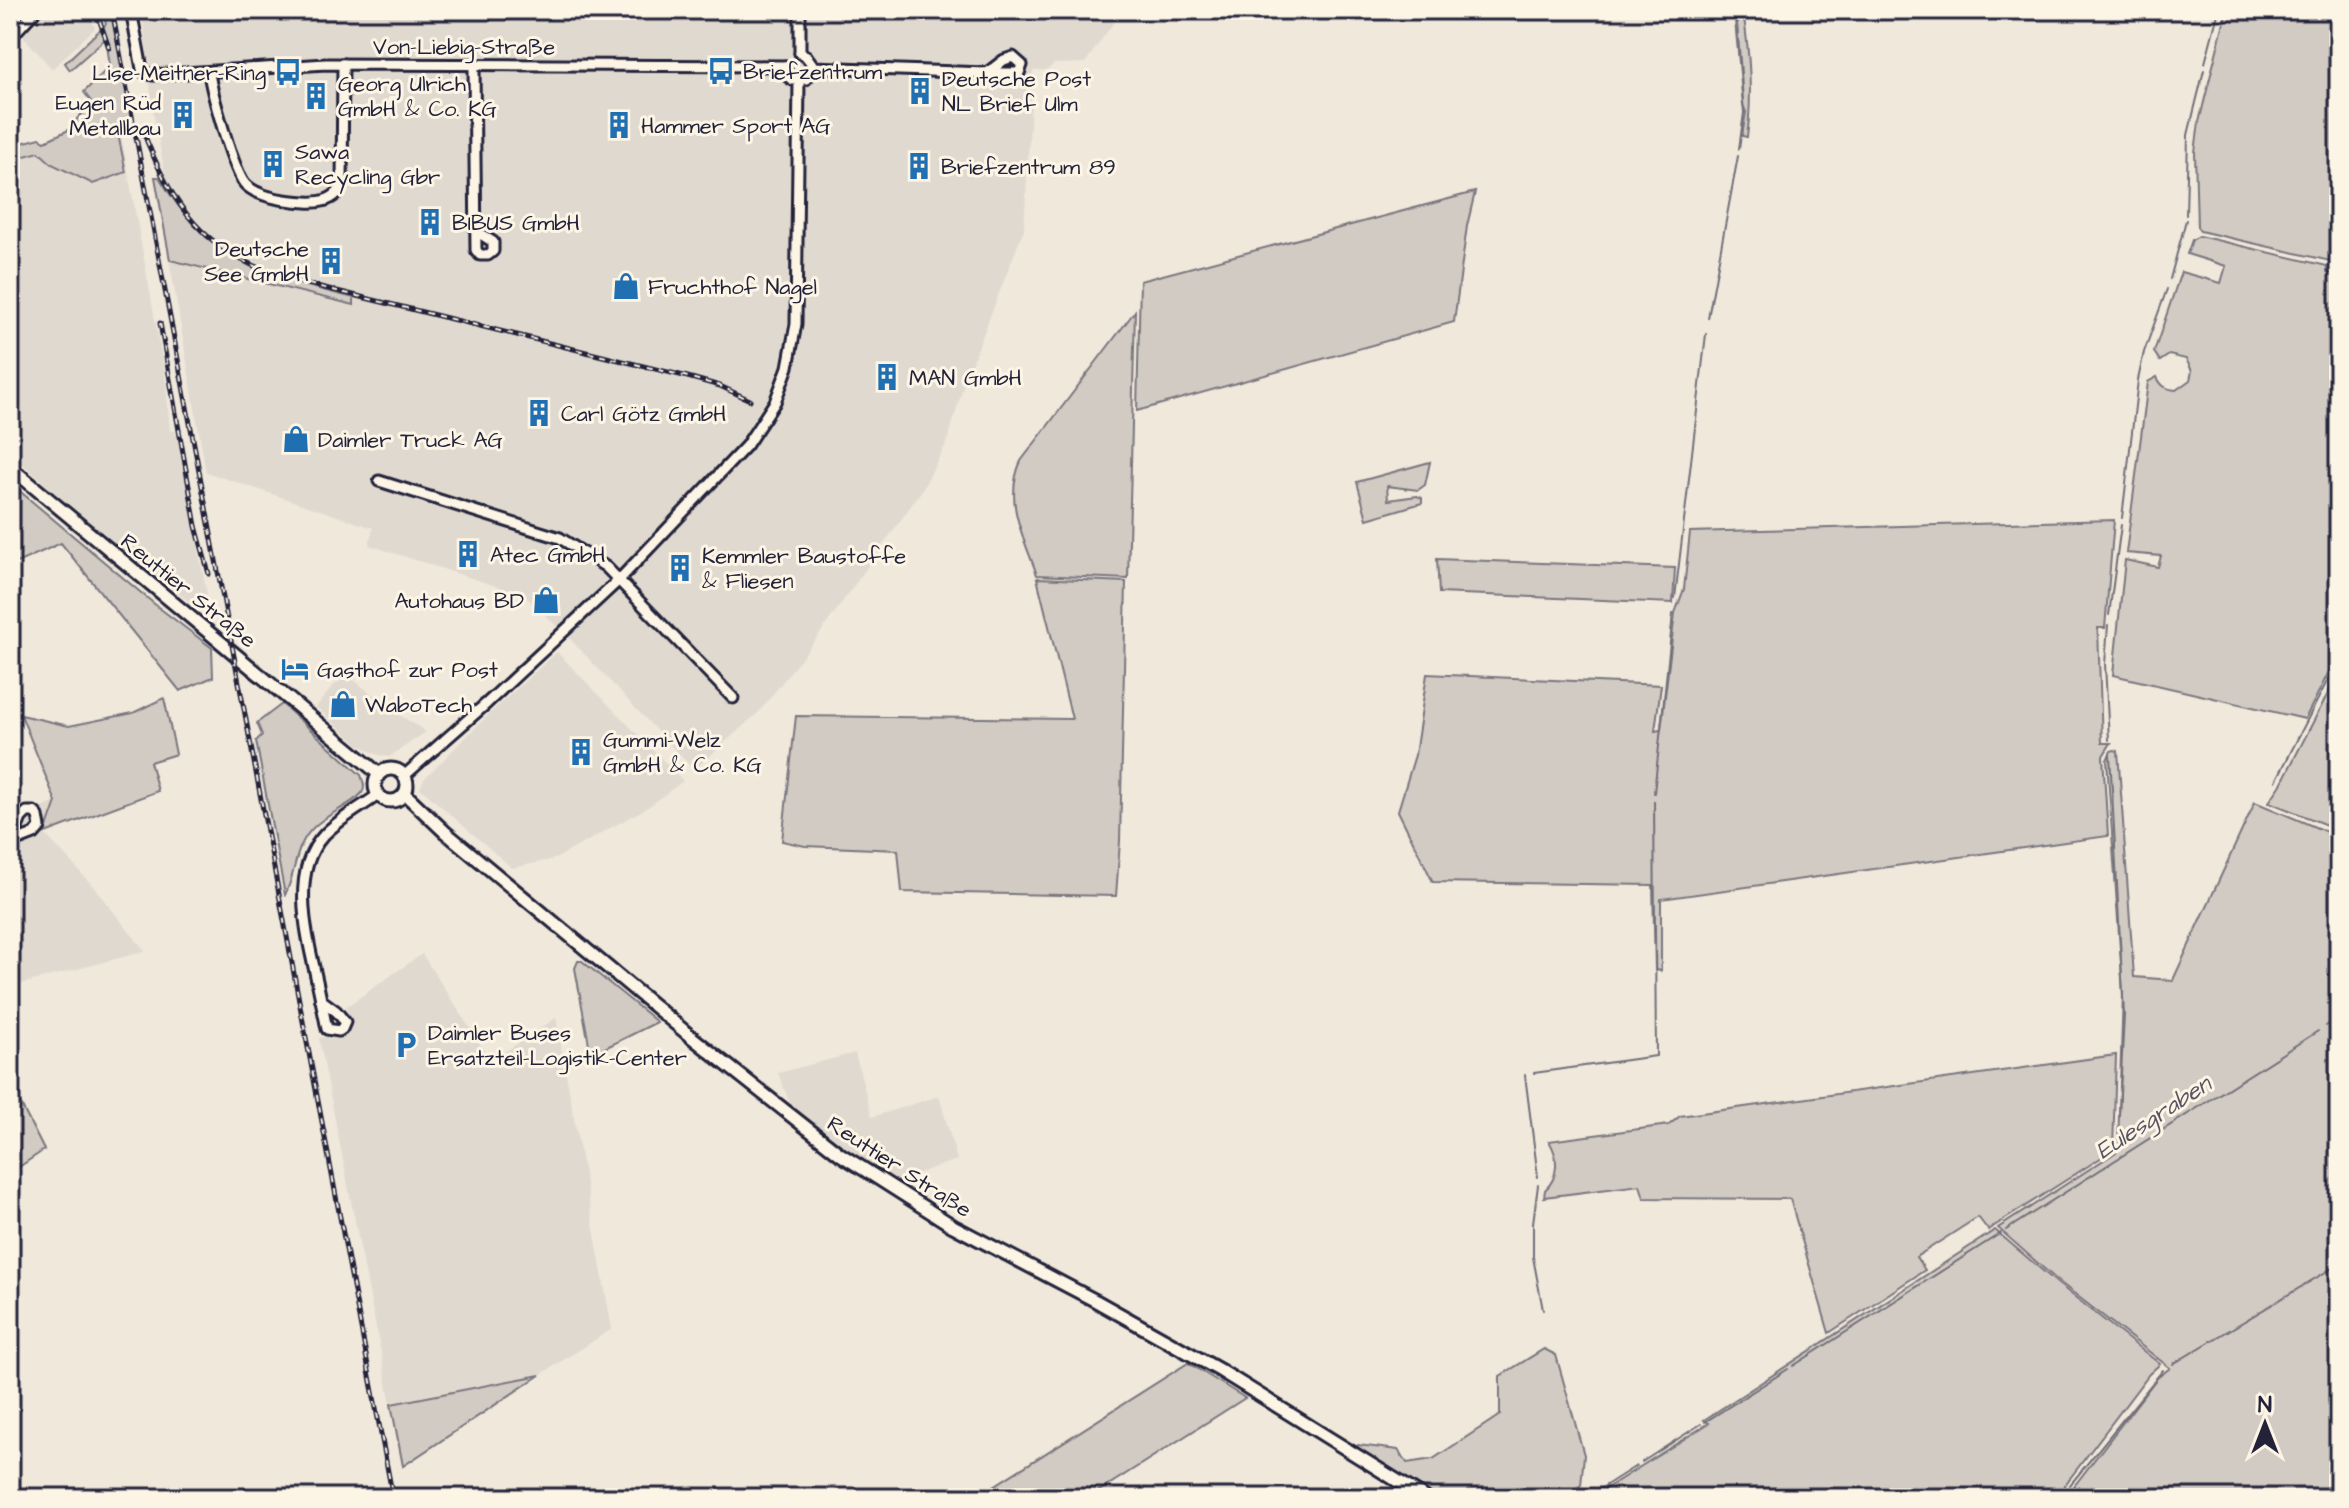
<svg xmlns="http://www.w3.org/2000/svg" width="2349" height="1508" font-family="'Architects Daughter',sans-serif">
<style>
.built{fill:#e0d9cf}
.green{fill:#d1cbc3;stroke:#7a767f;stroke-width:2}
.lines{fill:none;stroke-linecap:round;stroke-linejoin:round}
.stream{stroke:#716f79;stroke-width:2}
.minor-casing{stroke:#22223b;stroke-width:15}
.major-casing{stroke:#22223b;stroke-width:17}
.minor{stroke:#fcf5e5;stroke-width:9}
.major{stroke:#fcf5e5;stroke-width:11}
.rail-casing{stroke:#22223b;stroke-width:5}
.rail{stroke:#fcf5e5;stroke-width:2;stroke-dasharray:6;stroke-linecap:butt}
.labels{text-anchor:middle;stroke-width:6;stroke-linejoin:round;paint-order:stroke}
.street-label{font-size:22px;fill:#22223b;stroke:#fcf5e5}
.poi-label{font-size:22px;fill:#22223b;stroke:#fcf5e5;text-anchor:start}
.water-label{font-size:24px;font-style:italic;fill:#575564;stroke:#fcf5e5}
</style>
<rect width="100%" height="100%" fill="#efe8db"/>
<filter id="ink" filterUnits="userSpaceOnUse"><feTurbulence type="fractalNoise" baseFrequency=".0125" numOctaves="2"/><feDisplacementMap in="SourceGraphic" scale="16" xChannelSelector="R" yChannelSelector="G"/><feConvolveMatrix kernelMatrix="1 2 1 2 8 2 1 2 1" color-interpolation-filters="sRGB"/></filter>
<g filter="url(#ink)">
<g class="built">
<polygon points="47,10 88,10 95,28 52,69 23,36"/>
<polygon points="142,10 1115,10 1116,19 1085,63 1054,64 1047,70 1033,71 1024,229 965,381 947,442 922,490 816,639 759,712 694,770 571,640 524,595 369,545 373,528 206,472 155,177 165,174 152,104"/>
<polygon points="119,123 165,374 170,431 176,431 208,600 197,608 74,510 10,453 10,151"/>
<polygon points="557,652 683,781 648,807 555,859 512,868 420,788 424,779 490,713"/>
<polygon points="349,676 389,708 426,732 389,757 376,754 358,744 316,707 334,685"/>
<polygon points="56,802 45,834 92,885 145,951 10,987 10,821"/>
<polygon points="422,954 491,1061 556,1018 612,1329 540,1375 391,1404 319,1038 348,1031 347,1006"/>
<polygon points="855,1053 872,1117 939,1096 957,1160 894,1181 826,1134 790,1103 778,1073"/>
</g>
<g class="green">
<polygon points="102,10 112,10 134,124 116,125 126,172 93,184 52,164 39,152 10,160 10,146 40,138 45,141 75,127 76,120 92,103 84,92 110,66 106,38 70,70 65,63 106,24"/>
<path d="M1734,10H1743C1749,53 1753,93 1747,137L1742,136L1746,112L1743,105Z"/>
<polygon points="2227,10 2322,10 2339,14 2339,263 2200,231 2197,227 2195,152 2199,122"/>
<path d="M155,177H159C212,264 260,275 354,298V305L170,260Z"/>
<polygon points="1475,192 1467,226 1454,322 1137,411 1140,281"/>
<path d="M2199,236L2327,266V272L2335,274L2336,268H2339V652L2305,719L2113,675L2125,560L2158,567L2161,556L2126,553L2148,382L2157,377C2161,386 2166,389 2176,390L2190,380L2192,371L2186,359L2169,355L2160,361L2154,352L2181,272L2221,283L2226,266L2187,254L2192,240Z"/>
<path d="M1135,311L1128,579L1037,575C1024,538 1003,500 1021,461Z"/>
<polygon points="1430,462 1425,485 1418,490 1387,486 1388,500 1417,496 1422,498 1422,503 1367,519 1357,482"/>
<polygon points="10,483 158,607 212,648 213,677 180,691 61,543 10,566"/>
<polygon points="2114,520 2105,628 2098,628 2102,743 2111,743 2103,756 2108,836 1661,899 1661,971 1655,970 1653,885 1433,882 1398,811 1415,755 1427,674 1661,685 1655,731 1661,730 1675,613 1684,589 1690,532"/>
<polygon points="1437,559 1675,568 1673,603 1439,593"/>
<polygon points="1037,578 1126,582 1120,841 1116,896 902,892 898,850 805,846 782,841 796,716 1072,719"/>
<polygon points="2339,672 2339,830 2269,802 2280,786"/>
<polygon points="164,698 176,754 150,762 158,791 45,833 56,802 21,715 69,726 133,713"/>
<path d="M282,704L361,775C363,781 366,787 362,793C352,805 327,814 315,826C293,846 297,872 285,895L256,741L262,735L257,723Z"/>
<polygon points="2114,750 2118,751 2134,977 2173,980 2255,802 2339,837 2339,1498 2065,1498 2157,1378 2170,1368 2058,1281 1998,1228 2116,1152 2118,1146 2123,993 2107,760 2111,751"/>
<polygon points="578,961 582,961 657,1022 591,1055 575,968"/>
<path d="M2116,1055L2113,1150L1988,1230L1978,1217L1916,1257L1925,1270L1829,1333L1790,1199L1644,1198L1640,1185L1544,1197L1545,1190C1559,1177 1559,1157 1549,1141L1669,1125L1680,1116Z"/>
<polygon points="10,1083 44,1150 10,1173"/>
<polygon points="1995,1230 2057,1283 2160,1364 2149,1374 2055,1498 1591,1498 1709,1423 1704,1420"/>
<polygon points="1544,1349 1556,1355 1584,1455 1581,1485 1565,1498 1439,1498 1356,1449 1358,1445 1398,1450 1407,1463 1433,1459 1500,1415 1500,1376"/>
<polygon points="1188,1363 1245,1398 1088,1498 975,1498"/>
<polygon points="540,1375 403,1466 391,1404"/>
</g>
<g class="lines">
<g class="stream">
<polyline points="1736,10 1744,113 1739,149"/>
<polyline points="2205,63 2219,10"/>
<polyline points="2186,215 2188,135 2204,70"/>
<polyline points="2170,279 2186,220"/>
<polyline points="1708,318 1738,156"/>
<polyline points="2122,518 2138,380 2144,352 2167,289"/>
<polyline points="1675,598 1706,334"/>
<polyline points="2109,615 2121,525"/>
<polyline points="2108,625 2105,664 2109,740"/>
<polyline points="2110,754 2124,1015 2119,1114"/>
<polyline points="2276,781 2339,658"/>
<polyline points="1654,793 1673,614"/>
<polyline points="2326,1026 2339,1017"/>
<polyline points="1534,1073 1656,1056 1654,801"/>
<polyline points="1525,1075 1538,1177"/>
<polyline points="1538,1185 1533,1223 1533,1257 1543,1310"/>
<polyline points="2006,1230 2318,1031"/>
<polyline points="2173,1364 2339,1264"/>
<polyline points="1793,1366 2001,1233"/>
<polyline points="1705,1422 1788,1369"/>
<polyline points="1642,1462 1701,1424"/>
<polyline points="2070,1485 2163,1370"/>
<polyline points="1586,1498 1636,1466"/>
<polyline points="2061,1498 2067,1490"/>
</g>
<g class="minor-casing">
<g id="minor">
<polyline points="131,10 142,69 145,73 153,75 326,64 785,66"/>
<polyline points="10,38 36,10"/>
<polyline points="800,53 800,10"/>
<polyline points="474,66 476,250 480,255 488,255 493,251 493,242 476,231"/>
<polyline points="785,66 787,76 793,80 806,79 811,73 812,64 806,56 800,53"/>
<polyline points="812,67 987,73 1004,60 1013,57 1022,65 1019,73 987,73"/>
<path d="M209,72C211,90 234,174 246,185C260,198 287,201 306,202C321,203 336,200 342,185L343,64"/>
<polyline points="379,481 560,538 606,567 733,698"/>
<polyline points="404,776 487,703 618,581 746,446 775,402 788,367 796,324 799,81"/>
<polyline points="10,843 11,843 34,834 40,827 38,816 34,812 27,812 21,818 11,843"/>
<path d="M321,1000C312,951 285,876 324,835C339,819 360,808 378,795"/>
<polygon points="321,1000 336,1011 345,1022 342,1029 339,1031 327,1029"/>
</g>
</g>
<g class="major-casing">
<g id="major">
<polyline points="10,467 379,774"/>
<circle cx="391" cy="785" r="16"/>
<polyline points="405,794 445,832 689,1035 840,1154 953,1226 1096,1301 1221,1371 1425,1498"/>
</g>
</g>
<use href="#minor" class="minor"/>
<use href="#major" class="major"/>
<g class="rail-casing">
<g id="rail">
<polyline points="96,10 109,48"/>
<polyline points="112,10 393,1498"/>
<path d="M142,129C173,208 203,252 288,279L684,376L720,386L750,400"/>
<polyline points="160,323 196,526 209,574"/>
</g>
</g>
<use href="#rail" class="rail"/>
</g>
</g>
<defs>
<g id="bus-bare" transform="scale(2.16)"><path d="M-5-6H5V4H4V6H2V4H-2V6H-4V4H-5ZM-3.5-4V0h7V-4ZM-3.5 1.2v1.5H-2V1.2ZM2 1.2v1.5H3.5V1.2Z" fill="#1f6fb2" stroke="#fcf5e5" stroke-width="2.5" paint-order="stroke"/></g>
<g id="building-bare" transform="scale(2.16)"><path d="M-4-6H4V6H1V3H-1V6H-4ZM-2.5-4.3h1.7v1.8h-1.7ZM.8-4.3h1.7v1.8H.8ZM-2.5-1h1.7V.8h-1.7ZM.8-1h1.7V.8H.8Z" fill="#1f6fb2" stroke="#fcf5e5" stroke-width="2.5" paint-order="stroke"/></g>
<g id="shop-bare" transform="scale(2.16)"><path d="M-5-2.5h2.3a2.7 3.5 0 0 1 5.4 0H5L5.5 6h-11ZM-1.5-2.5h3a1.5 2.3 0 0 0-3 0Z" fill="#1f6fb2" stroke="#fcf5e5" stroke-width="2.5" paint-order="stroke"/></g>
<g id="hotel-bare" transform="scale(2.16)"><path d="M-6-4.5h1.5V1H6V5H4.5V3h-9V5H-6ZM-4 0a1.8 1.8 0 1 1 3.6 0ZM.5 0V-2.5h3Q6-2.5 6 0Z" fill="#1f6fb2" stroke="#fcf5e5" stroke-width="2.5" paint-order="stroke"/></g>
<g id="parking-bare" transform="scale(2.16)"><path d="M-3.5-5.5H1a3.5 3.5 0 0 1 0 7H-1V5.5H-3.5ZM-1-3.4V-.6H.8a1.4 1.4 0 0 0 0-2.8Z" fill="#1f6fb2" stroke="#fcf5e5" stroke-width="2.5" paint-order="stroke"/></g>
</defs>
<g fill-rule="evenodd">
<use href="#bus-bare" x="721" y="71"/>
<use href="#bus-bare" x="288" y="72"/>
<use href="#building-bare" x="920" y="91"/>
<use href="#building-bare" x="316" y="96"/>
<use href="#building-bare" x="183" y="115"/>
<use href="#building-bare" x="619" y="125"/>
<use href="#building-bare" x="273" y="164"/>
<use href="#building-bare" x="919" y="166"/>
<use href="#building-bare" x="430" y="222"/>
<use href="#building-bare" x="331" y="261"/>
<use href="#shop-bare" x="626" y="286"/>
<use href="#building-bare" x="887" y="377"/>
<use href="#building-bare" x="539" y="413"/>
<use href="#shop-bare" x="296" y="439"/>
<use href="#building-bare" x="468" y="554"/>
<use href="#building-bare" x="680" y="568"/>
<use href="#shop-bare" x="546" y="600"/>
<use href="#hotel-bare" x="295" y="669"/>
<use href="#shop-bare" x="343" y="704"/>
<use href="#building-bare" x="581" y="752"/>
<use href="#parking-bare" x="406" y="1045"/>
</g>
<g class="labels">
<g class="street-label">
<text x="464" y="54">Von-Liebig-Straße</text>
<text transform="translate(189 590) rotate(39)" y="8">Reuttier Straße</text>
<text transform="translate(900 1166) rotate(33)" y="8">Reuttier Straße</text>
</g>
<g class="poi-label">
<text x="743" y="79">Briefzentrum</text>
<text x="266" y="80" text-anchor="end">Lise-Meitner-Ring</text>
<text x="942" y="86">Deutsche Post<tspan x="942" dy="25">NL Brief Ulm</tspan></text>
<text x="338" y="91">Georg Ulrich<tspan x="338" dy="25">GmbH &amp; Co. KG</tspan></text>
<text x="161" y="110" text-anchor="end">Eugen Rüd<tspan x="161" dy="25">Metallbau</tspan></text>
<text x="641" y="133">Hammer Sport AG</text>
<text x="295" y="159">Sawa<tspan x="295" dy="25">Recycling Gbr</tspan></text>
<text x="941" y="174">Briefzentrum 89</text>
<text x="452" y="230">BIBUS GmbH</text>
<text x="309" y="256" text-anchor="end">Deutsche<tspan x="309" dy="25">See GmbH</tspan></text>
<text x="648" y="294">Fruchthof Nagel</text>
<text x="909" y="385">MAN GmbH</text>
<text x="561" y="421">Carl Götz GmbH</text>
<text x="318" y="447">Daimler Truck AG</text>
<text x="490" y="562">Atec GmbH</text>
<text x="702" y="563">Kemmler Baustoffe<tspan x="702" dy="25">&amp; Fliesen</tspan></text>
<text x="524" y="608" text-anchor="end">Autohaus BD</text>
<text x="317" y="677">Gasthof zur Post</text>
<text x="365" y="712">WaboTech</text>
<text x="603" y="747">Gummi-Welz<tspan x="603" dy="25">GmbH &amp; Co. KG</tspan></text>
<text x="428" y="1040">Daimler Buses<tspan x="428" dy="25">Ersatzteil-Logistik-Center</tspan></text>
</g>
<g class="water-label">
<text transform="translate(2153 1117) rotate(-33)" y="8">Eulesgraben</text>
</g>
</g>
<rect width="2349" height="1508" fill="none" stroke="#fcf5e5" stroke-width="40"/>
<rect x="20" y="20" width="2309" height="1468" fill="none" stroke="#22223b" stroke-width="3" filter="url(#ink)"/>
<g transform="translate(2265 1424)" stroke="#fcf5e5" stroke-width="6" paint-order="stroke">
<path d="M0-6L14 30L0 20L-14 30Z" fill="#22223b"/>
<text y="-12" font-size="22" font-weight="bold" text-anchor="middle" fill="#22223b">N</text>
</g>
</svg>
